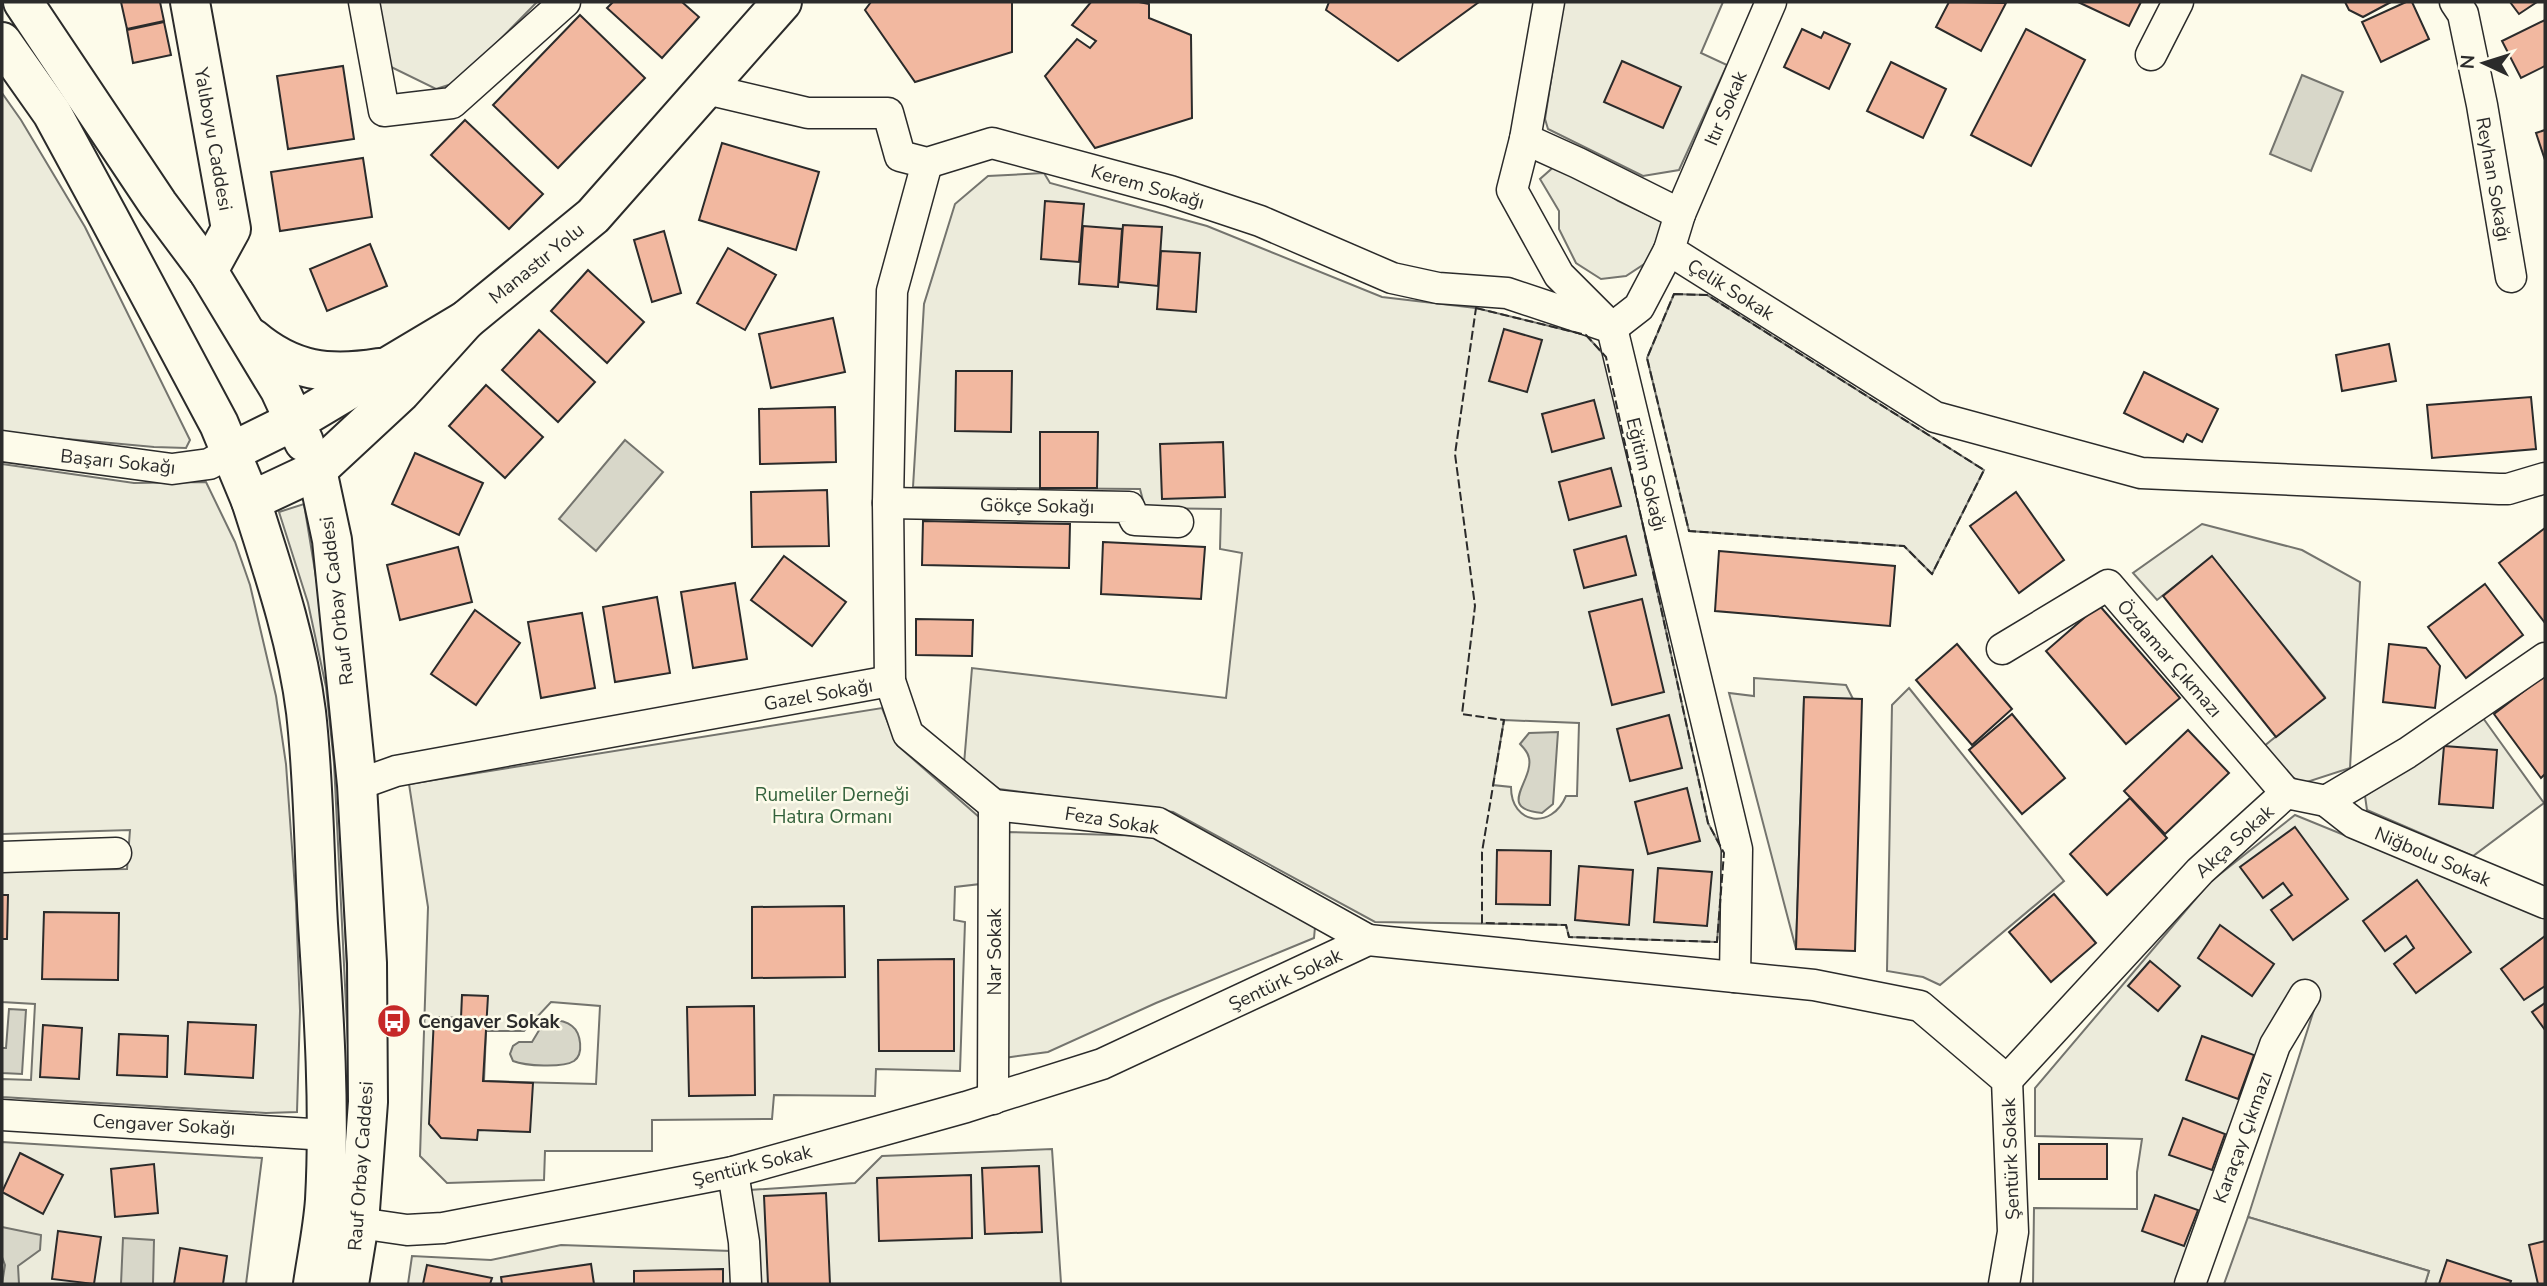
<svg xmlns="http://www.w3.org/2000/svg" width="2547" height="1286" font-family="'Nunito Sans',sans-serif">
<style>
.green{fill:#ecebdb;stroke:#74746e;stroke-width:2;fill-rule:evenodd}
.parking{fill:#eceadb;stroke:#74746e;stroke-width:2}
.water{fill:#d8d7c9;stroke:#74746e;stroke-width:2}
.building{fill:#f2b8a0;stroke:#2b2b2b;stroke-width:2}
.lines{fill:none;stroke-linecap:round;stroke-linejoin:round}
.minor-casing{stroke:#2b2b2b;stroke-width:33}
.tertiary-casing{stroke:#2b2b2b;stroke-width:42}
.primary-casing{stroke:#2b2b2b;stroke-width:42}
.minor{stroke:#fdfbea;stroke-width:30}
.tertiary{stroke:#fdfbea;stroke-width:38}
.primary{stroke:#fdfbea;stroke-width:38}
.fence{stroke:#2b2b2b;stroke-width:2;stroke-dasharray:9 3.5;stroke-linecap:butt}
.labels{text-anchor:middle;stroke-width:5;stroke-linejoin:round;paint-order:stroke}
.street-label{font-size:19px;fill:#2b2b2b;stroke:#fdfbea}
.park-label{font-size:19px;fill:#34623c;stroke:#fdfbea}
.poi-label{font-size:19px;font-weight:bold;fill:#2b2b2b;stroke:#fdfbea;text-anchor:start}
</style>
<rect width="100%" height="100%" fill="#fdfbea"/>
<g class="green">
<polygon points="373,2 537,2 458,82 436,89 383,63"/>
<polygon points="1563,2 1723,2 1701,53 1727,65 1679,170 1643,176 1548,129 1545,119"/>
<polygon points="2,93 21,120 85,227 190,440 186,448 154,447 2,433"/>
<polygon points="1557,164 1569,168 1618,201 1663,222 1661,253 1626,276 1601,279 1576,263 1559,229 1559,211 1540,179"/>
<path d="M1044,173L1050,183L1207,226L1382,297L1476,308L1586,335L1606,357L1708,823L1724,853L1717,942L1569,937L1566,925L1375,922L1173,812L999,789L964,764L972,668L1226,698L1242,553L1220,549L1221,509L1145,508L1140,489L913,487L924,304L955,204L988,176ZM1504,720L1579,723L1577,796H1566C1552,830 1511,825 1511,787L1493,785Z"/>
<polygon points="1674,294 1707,295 1984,470 1932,574 1904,546 1689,531 1647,358"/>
<polygon points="2,464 134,483 206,482 235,542 250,585 276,696 286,764 296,903 300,1011 297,1112 266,1113 2,1097 2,1079 31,1080 35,1004 2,1002 2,871 127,869 130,830 2,834"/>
<polygon points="304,504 324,626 338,762 353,1107 351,1106 334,763 326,687 308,603 279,512"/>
<polygon points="2202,524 2302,550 2360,582 2350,768 2304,783 2283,773 2263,747 2325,697 2212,557 2157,600 2133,573"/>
<polygon points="1754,678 1846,685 1853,699 1804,698 1796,949 1729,693 1754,696"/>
<path d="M882,708L897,745L979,817L980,884L955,887L954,920L965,922L960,1071L876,1069L875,1096L774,1095L772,1119L652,1120V1151H545L544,1180L447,1183L420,1156L428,907L409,784ZM551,1002L600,1006L596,1084L484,1081L486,1031H524Z"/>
<polygon points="2483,718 2544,803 2473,856 2367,810 2365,796"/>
<polygon points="2295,815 2545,917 2545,1284 2425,1284 2429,1271 2248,1217 2318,997 2303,983 2176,1284 2033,1284 2034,1208 2137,1209 2137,1172 2142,1139 2035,1136 2035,1088 2210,882"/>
<polygon points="1006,832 1153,836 1315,927 1314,938 1156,1003 1048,1052 1004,1058"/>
<polygon points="2,1142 262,1158 246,1284 2,1284"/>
<polygon points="1052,1149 1061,1283 755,1284 749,1190 855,1183 882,1156"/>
<polygon points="561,1245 731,1251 731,1284 408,1284 412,1256 491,1260"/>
</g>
<g class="parking">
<polygon points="1909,688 2064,881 1940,985 1923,977 1887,971 1892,705"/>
<polygon points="2248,1217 2429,1271 2425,1284 2224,1284"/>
</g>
<g class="water">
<polygon points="2302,75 2343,92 2311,171 2270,154"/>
<polygon points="625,440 663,472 596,551 559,519"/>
<path d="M1558,732L1553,804L1542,813C1495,809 1534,781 1529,758C1528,752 1524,748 1520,744L1529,733Z"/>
<polygon points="9,1009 26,1010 22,1074 2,1073 2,1048 6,1048"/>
<path d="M551,1020C558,1020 566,1021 572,1026C581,1033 584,1054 574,1061C563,1068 525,1066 513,1061L510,1054L513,1046L519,1042H532L544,1022Z"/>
<polygon points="2,1227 41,1235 40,1250 18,1266 19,1284 2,1284 5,1265 2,1257"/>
<polygon points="123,1238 154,1240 153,1284 121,1284"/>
</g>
<g class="building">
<polygon points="121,2 160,2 164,21 127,29"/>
<polygon points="613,2 682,2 699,17 662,58 607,8"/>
<polygon points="871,2 1012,2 1012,52 915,82 865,10"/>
<polygon points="1091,2 1139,2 1149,4 1149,18 1191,35 1192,118 1095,148 1045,76 1077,39 1090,48 1096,41 1072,25"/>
<polygon points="1329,2 1479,2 1398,61 1326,10"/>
<polygon points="1949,2 2006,3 1981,51 1936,27"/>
<polygon points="2078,2 2141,2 2129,26"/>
<polygon points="2345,2 2391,2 2363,17 2349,10"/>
<polygon points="2406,2 2412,2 2429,39 2381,62 2362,22"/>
<polygon points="2510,2 2537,2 2519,14"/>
<polygon points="580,15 645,78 558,168 493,105"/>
<polygon points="2545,20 2545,66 2521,78 2502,41"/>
<polygon points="164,22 171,55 133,63 127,30"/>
<polygon points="1802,29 1821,38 1824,32 1850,44 1829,89 1784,67"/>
<polygon points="2026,29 2085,60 2031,166 1971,135"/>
<polygon points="1622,61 1681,87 1663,128 1604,102"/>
<polygon points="1891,62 1946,89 1923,138 1867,111"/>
<polygon points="343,66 354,139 288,149 277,76"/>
<polygon points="465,120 543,194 509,229 431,155"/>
<polygon points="2545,130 2545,160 2536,133"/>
<polygon points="722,143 819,172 796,250 699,220"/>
<polygon points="363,158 372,217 280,231 271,172"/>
<polygon points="1045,201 1084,204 1079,262 1041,259"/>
<polygon points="1123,225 1162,227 1158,286 1119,282"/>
<polygon points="1083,226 1122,229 1118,287 1079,284"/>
<polygon points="664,231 681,293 652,302 634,240"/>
<polygon points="370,244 387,286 327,311 310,269"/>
<polygon points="728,248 776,275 745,330 697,303"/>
<polygon points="1161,251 1200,253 1196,312 1157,309"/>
<polygon points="588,270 644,322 607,363 551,311"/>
<polygon points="833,318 845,372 771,388 759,334"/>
<polygon points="1504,329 1542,340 1527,392 1489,381"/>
<polygon points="539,330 595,382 558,422 502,370"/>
<polygon points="2389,344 2396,381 2342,391 2336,355"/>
<polygon points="956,371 1012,371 1011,432 955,431"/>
<polygon points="2144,372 2218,409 2202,442 2187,434 2183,442 2124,413"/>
<polygon points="486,385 543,437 505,478 449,426"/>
<polygon points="2531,397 2536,449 2432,458 2427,405"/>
<polygon points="1594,400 1604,438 1552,452 1542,414"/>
<polygon points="835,407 836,462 760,464 759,409"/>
<polygon points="1040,432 1098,432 1097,488 1040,488"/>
<polygon points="1223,442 1225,497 1162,499 1160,444"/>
<polygon points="415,453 483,483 459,535 392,504"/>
<polygon points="1611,468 1621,506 1569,520 1559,482"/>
<polygon points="827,490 829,546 752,547 751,492"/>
<polygon points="2016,492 2064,560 2019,593 1970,526"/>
<polygon points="923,521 1070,524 1069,568 922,565"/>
<polygon points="2545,528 2545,623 2499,563"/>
<polygon points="1626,536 1636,575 1584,588 1574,550"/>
<polygon points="1103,542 1205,547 1201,599 1101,594"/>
<polygon points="458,547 472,602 400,620 387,565"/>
<polygon points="1719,551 1895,566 1890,626 1715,611"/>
<polygon points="784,556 846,602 812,646 751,600"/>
<polygon points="2212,556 2325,698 2276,737 2163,596"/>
<polygon points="735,583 747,659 693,668 681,592"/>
<polygon points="2485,584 2523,635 2466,678 2428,627"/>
<polygon points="657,597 670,673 615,682 603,607"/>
<polygon points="1642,599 1664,692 1612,705 1589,612"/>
<polygon points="2099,605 2180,698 2126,744 2046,651"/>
<polygon points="475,610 520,643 476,705 431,674"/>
<polygon points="582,613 595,688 541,698 528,622"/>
<polygon points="916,619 973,620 972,656 916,655"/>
<polygon points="1957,644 2012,709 1972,745 1916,680"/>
<polygon points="2389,644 2426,648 2440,666 2435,708 2383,702"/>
<polygon points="2545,675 2545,774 2541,778 2494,714"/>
<polygon points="1804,697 1862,699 1855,951 1796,949"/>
<polygon points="2012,714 2065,778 2022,814 1969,750"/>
<polygon points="1669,715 1682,768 1630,781 1617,729"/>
<polygon points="2188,730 2229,773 2165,834 2124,791"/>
<polygon points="2444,746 2497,750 2493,808 2439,804"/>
<polygon points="1687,788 1700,841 1648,854 1635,802"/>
<polygon points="2130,798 2167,838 2107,895 2070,854"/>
<polygon points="2295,827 2348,899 2293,940 2271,910 2292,895 2283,883 2263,898 2240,867"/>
<polygon points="1497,850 1551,851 1550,905 1496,904"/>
<polygon points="1579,866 1633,870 1629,925 1575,920"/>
<polygon points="1658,868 1712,872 1707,926 1654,922"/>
<polygon points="2417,880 2471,952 2416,993 2394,964 2414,948 2406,936 2385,951 2363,921"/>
<polygon points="2054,894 2096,943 2051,982 2009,932"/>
<polygon points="2,895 8,895 7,939 2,939"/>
<polygon points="844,906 845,977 752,978 752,907"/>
<polygon points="44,912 119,913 118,980 42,979"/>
<polygon points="2220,925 2274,964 2252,996 2198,958"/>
<polygon points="2545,936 2545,986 2524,1000 2501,969"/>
<polygon points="954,959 954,1051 879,1051 878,960"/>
<polygon points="2150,961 2180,986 2158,1011 2128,986"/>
<polygon points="462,995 488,996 483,1081 533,1083 530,1132 478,1130 477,1140 441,1138 429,1124 434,1017 461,1018"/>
<polygon points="2545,1003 2545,1030 2532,1012"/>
<polygon points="754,1006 755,1095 689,1096 687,1007"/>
<polygon points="188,1022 256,1025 253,1078 185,1074"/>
<polygon points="43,1025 82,1028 79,1079 40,1077"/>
<polygon points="119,1034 168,1036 167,1077 117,1075"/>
<polygon points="2202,1036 2254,1055 2238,1099 2186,1080"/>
<polygon points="2183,1118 2225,1134 2212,1170 2169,1155"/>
<rect x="2039" y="1144" width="68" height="35"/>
<polygon points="20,1153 63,1175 43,1214 2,1192"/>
<polygon points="154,1164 158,1213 115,1217 111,1169"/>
<polygon points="1039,1166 1042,1232 985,1234 982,1168"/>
<polygon points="971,1175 972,1238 879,1241 877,1178"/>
<polygon points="826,1193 830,1284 768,1284 764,1196"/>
<polygon points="2155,1195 2198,1210 2184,1246 2142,1231"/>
<polygon points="58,1231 101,1237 94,1284 52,1279"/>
<polygon points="2545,1241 2545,1284 2538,1284 2529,1245"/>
<polygon points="180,1248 227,1256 223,1284 174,1284"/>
<polygon points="2447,1260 2511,1281 2510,1284 2439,1284"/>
<polygon points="591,1264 594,1284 502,1284 501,1277"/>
<polygon points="427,1265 492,1278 490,1284 423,1284"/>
<polygon points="723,1269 723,1284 634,1284 634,1271"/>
</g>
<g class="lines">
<g class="minor-casing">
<g id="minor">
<polyline points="364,2 384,111 452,103 565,2"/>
<polyline points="1549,2 1525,139 1512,190 1559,275 1612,328 1737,849 1735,977"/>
<polyline points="2455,2 2463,14 2482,105 2511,277"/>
<polyline points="2151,55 2178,2"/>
<polyline points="706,89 808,113 888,113 900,156 927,163 992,143 1170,191 1260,221 1392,278 1438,288 1507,293 1612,328 1639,307 1669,250"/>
<polyline points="1525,139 1578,163 1680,214 1669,250 1935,417 2141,473 2499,489 2508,489 2545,478"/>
<polyline points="927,163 892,291 888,503 890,681 908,734 994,805 1158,823 1368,940"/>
<polyline points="1680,214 1771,2"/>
<polyline points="2,446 172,469 209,464 231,452"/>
<polyline points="888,503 1129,507 1135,520 1178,522"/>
<polyline points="2002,649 2108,585 2286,793"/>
<polyline points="357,785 396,771 890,681"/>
<polyline points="2326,801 2354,823 2545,903"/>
<polyline points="2,857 116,853"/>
<polyline points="2007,1080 2200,871 2286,793 2326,801 2407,753 2545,658"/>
<polyline points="993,1099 994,805"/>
<polyline points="2,1115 327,1135"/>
<polyline points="733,1172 744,1242 746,1284"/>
<polyline points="359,1223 407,1230 443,1228 733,1172 966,1107 1102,1064 1368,940 1814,985 1920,1006 2007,1080 2013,1232 2004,1284"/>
<polyline points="2190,1284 2275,1045 2305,995"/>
</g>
</g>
<g class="tertiary-casing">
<g id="tertiary">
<polyline points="190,2 231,229 208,271"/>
<polyline points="317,470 332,540 357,785 367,963 368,1102 359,1223 349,1284"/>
<path d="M251,501C273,570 297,640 306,712C314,782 314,853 318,924C324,1016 330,1108 325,1200C323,1228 317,1257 313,1284"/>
</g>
</g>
<g class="primary-casing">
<g id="primary">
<polyline points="23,2 158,204 208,271 280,390 304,442"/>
<polyline points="2,42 52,113 109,218 219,424 251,501 317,470 401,392 466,320"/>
<path d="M252,338C292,372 329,376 379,368"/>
<polyline points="231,452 310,413 466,320 593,216 782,2"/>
</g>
</g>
<use href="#minor" class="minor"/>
<use href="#tertiary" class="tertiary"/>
<use href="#primary" class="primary"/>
<g class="fence">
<polygon points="1674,294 1707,295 1984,470 1932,574 1904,546 1689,531 1647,358"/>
<polygon points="1476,308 1586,335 1606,357 1708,823 1724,853 1717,942 1569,937 1566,925 1482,923 1482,852 1504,720 1462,714 1475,606 1455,454"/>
</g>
</g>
<defs>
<g id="bus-disc" transform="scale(1.75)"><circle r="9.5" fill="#c62828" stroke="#fdfbea"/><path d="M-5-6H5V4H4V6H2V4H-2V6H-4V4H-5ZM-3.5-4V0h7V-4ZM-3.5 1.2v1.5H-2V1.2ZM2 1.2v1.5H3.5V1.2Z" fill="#fff"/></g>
</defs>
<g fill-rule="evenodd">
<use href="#bus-disc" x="394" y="1021"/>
</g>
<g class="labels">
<g class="street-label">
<text transform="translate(1725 108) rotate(-67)" y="7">Itır Sokak</text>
<text transform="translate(214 139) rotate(80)" y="7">Yalıboyu Caddesi</text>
<text transform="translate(2494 179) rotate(80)" y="7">Reyhan Sokağı</text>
<text transform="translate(1148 186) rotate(16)" y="7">Kerem Sokağı</text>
<text transform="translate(536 263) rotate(-39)" y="7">Manastır Yolu</text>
<text transform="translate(1731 289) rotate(32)" y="7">Çelik Sokak</text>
<text transform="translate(118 461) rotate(6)" y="7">Başarı Sokağı</text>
<text transform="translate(1647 474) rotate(76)" y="7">Eğitim Sokağı</text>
<text transform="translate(1037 505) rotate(1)" y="7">Gökçe Sokağı</text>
<text transform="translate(336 601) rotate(-97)" y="7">Rauf Orbay Caddesi</text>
<text transform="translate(2170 658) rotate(49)" y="7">Özdamar Çıkmazı</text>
<text transform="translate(818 694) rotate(-10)" y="7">Gazel Sokağı</text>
<text transform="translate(1112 820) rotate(9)" y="7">Feza Sokak</text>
<text transform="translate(2234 841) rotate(-42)" y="7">Akça Sokak</text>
<text transform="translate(2433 856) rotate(23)" y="7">Niğbolu Sokak</text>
<text transform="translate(994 952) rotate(-90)" y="7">Nar Sokak</text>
<text transform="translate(1285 979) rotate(-25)" y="7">Şentürk Sokak</text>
<text transform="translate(164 1124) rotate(3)" y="7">Cengaver Sokağı</text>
<text transform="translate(2242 1137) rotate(-70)" y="7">Karaçay Çıkmazı</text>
<text transform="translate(2010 1159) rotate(-92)" y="7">Şentürk Sokak</text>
<text transform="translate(752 1165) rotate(-14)" y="7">Şentürk Sokak</text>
<text transform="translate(360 1166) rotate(-86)" y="7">Rauf Orbay Caddesi</text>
</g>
<g class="park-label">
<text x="832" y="801">Rumeliler Derneği<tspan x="832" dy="22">Hatıra Ormanı</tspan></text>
</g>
<g class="poi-label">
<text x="418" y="1028">Cengaver Sokak</text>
</g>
</g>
<rect width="2547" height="1286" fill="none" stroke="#2b2b2b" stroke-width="7"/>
<g transform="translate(2484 63) rotate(274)" stroke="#fdfbea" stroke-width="5" paint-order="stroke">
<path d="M0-5L12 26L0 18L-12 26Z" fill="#2b2b2b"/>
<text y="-10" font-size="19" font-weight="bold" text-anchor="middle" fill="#2b2b2b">N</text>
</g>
</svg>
